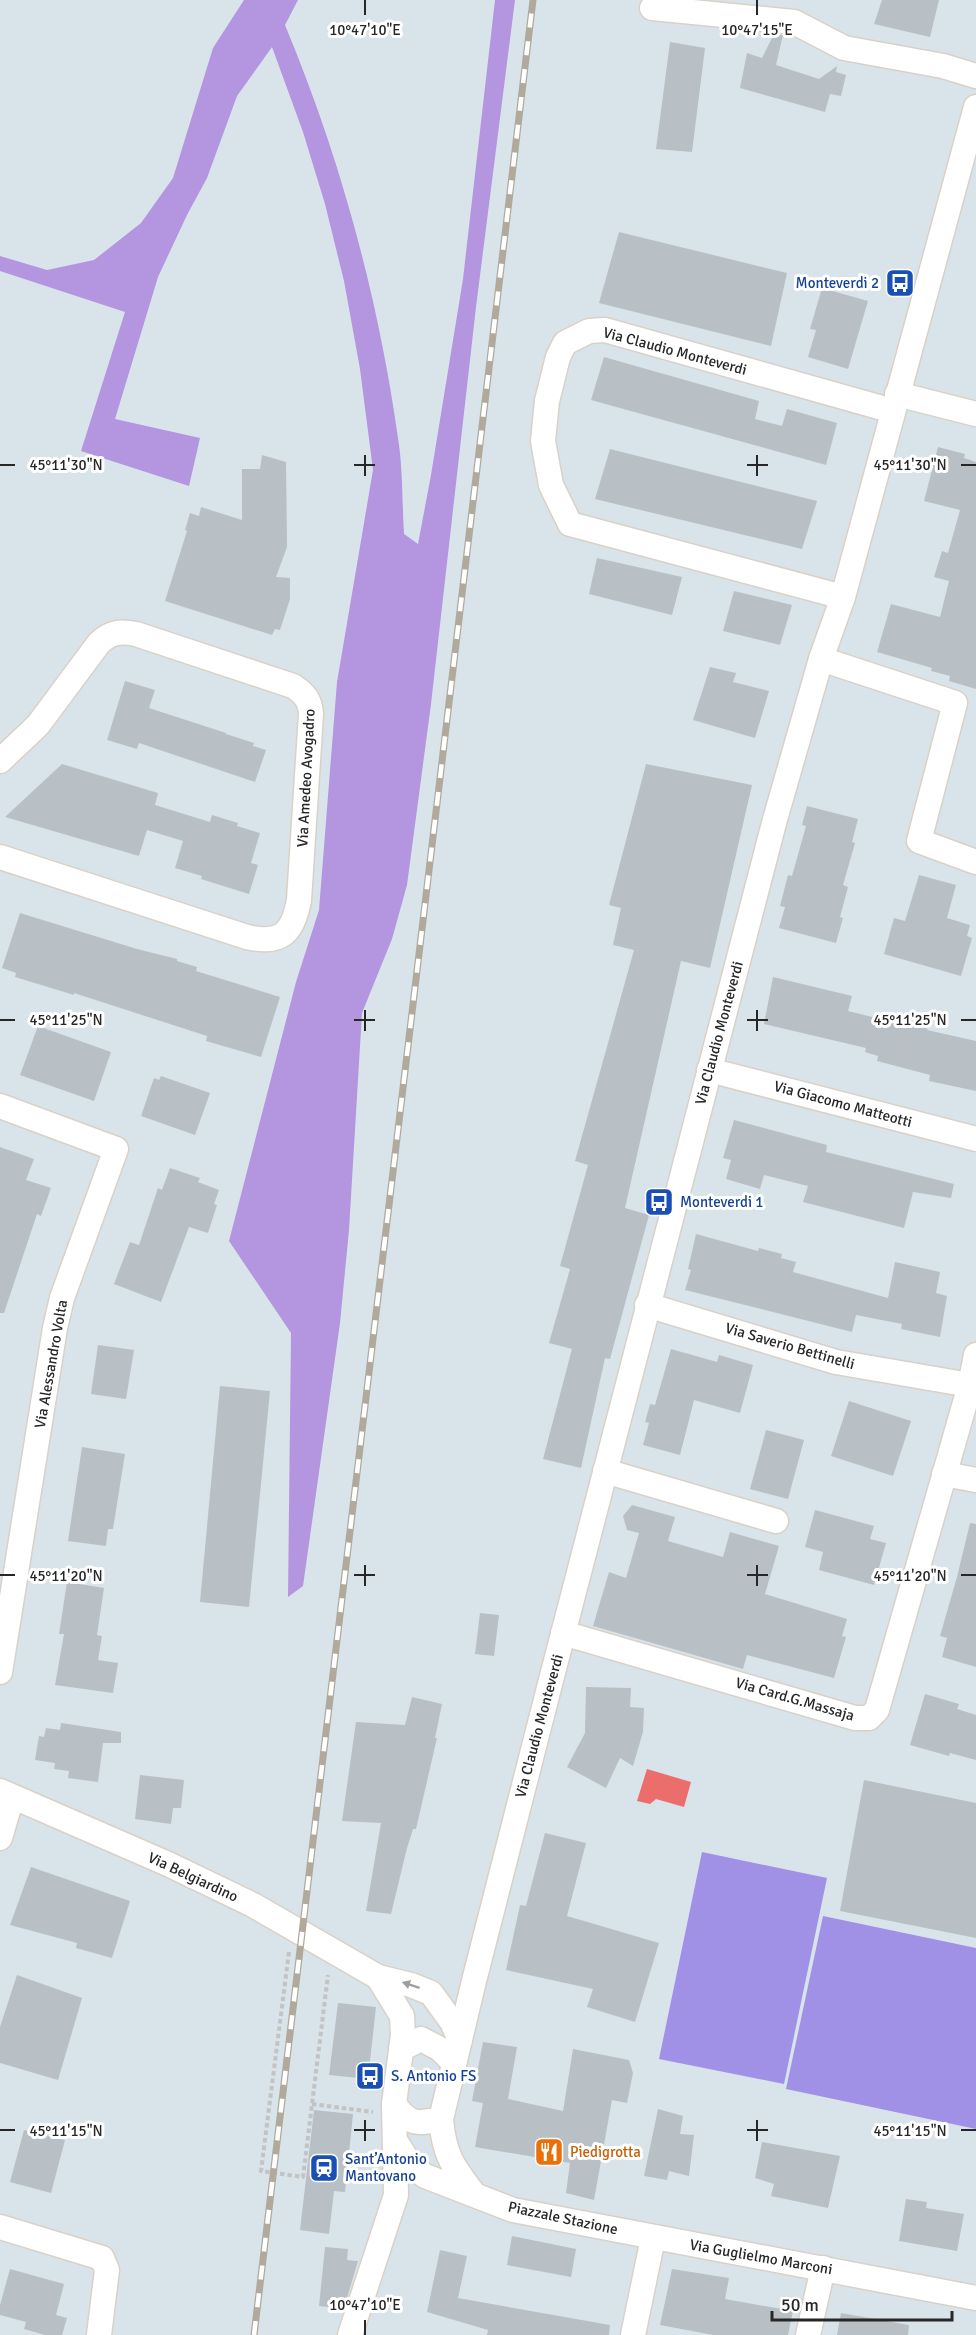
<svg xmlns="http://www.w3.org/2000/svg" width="976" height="2335" font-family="Signika,sans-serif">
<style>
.green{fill:#b495e0}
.pitch{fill:#a091e7}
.water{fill:#eb6e6c}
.building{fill:#b8c0c5}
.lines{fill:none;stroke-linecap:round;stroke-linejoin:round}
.minor-casing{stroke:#d9d1c7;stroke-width:27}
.path{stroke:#c3c3c3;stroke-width:4;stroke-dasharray:4.5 3;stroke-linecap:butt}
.minor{stroke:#fff;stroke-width:24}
.rail-casing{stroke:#b1a99c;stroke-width:7}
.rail{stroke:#fff;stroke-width:4.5;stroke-dasharray:14;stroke-linecap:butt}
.oneway{fill:#9e9e9e}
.ticks{fill:none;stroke:#272727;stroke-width:2}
.labels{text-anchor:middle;stroke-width:6;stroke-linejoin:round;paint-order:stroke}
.transit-label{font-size:15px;fill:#164399;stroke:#fff;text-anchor:start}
.street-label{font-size:15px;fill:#272727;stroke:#fff}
.food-label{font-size:15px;fill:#c56008;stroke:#fff;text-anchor:start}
.ticks-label{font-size:15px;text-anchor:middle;fill:#272727;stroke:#fff;stroke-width:6;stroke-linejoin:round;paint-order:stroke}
</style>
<rect width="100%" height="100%" fill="#d8e4ea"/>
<path class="green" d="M244,0H298L285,25C340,157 378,296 398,438C403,469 402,502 404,534L418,544L431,475L463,279L495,0H515L476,307L431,704L407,885L392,939L362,1013L349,1230L340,1323L303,1586L288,1597L291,1333L229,1241L296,982L319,910L337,682L373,470L360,369L344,281L325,204L303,132L272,47L237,96L207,178L187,215L158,277L115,419L200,438L189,486L81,451L125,312L0,271V256L47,270L94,260L141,223L173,178L213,48Z"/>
<g class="pitch">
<polygon points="702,1852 827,1878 784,2084 659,2059"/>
<polygon points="823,1916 976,1948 976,2129 786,2089"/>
</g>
<polygon class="water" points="647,1769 691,1782 684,1807 656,1799 650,1804 637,1801"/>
<g class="building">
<polygon points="882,0 939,0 930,37 874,24"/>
<polygon points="774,34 783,35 776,65 819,79 837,66 836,72 846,75 841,96 830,94 825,112 740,88 747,53 762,58"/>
<polygon points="670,42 705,48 692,152 656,149"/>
<polygon points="619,232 787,273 771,346 599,303"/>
<polygon points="822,288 868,301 848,369 808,357 816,330 810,329"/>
<polygon points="604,357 759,401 755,419 782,426 787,409 837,423 826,465 591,400"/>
<polygon points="938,447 965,454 964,458 976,462 976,689 949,681 950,676 931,671 932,668 877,652 891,604 940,617 949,581 934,577 942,551 948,553 960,510 924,501"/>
<polygon points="610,449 817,501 802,549 595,499"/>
<polygon points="262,455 286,462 287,547 276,577 290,578 290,599 280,630 275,629 272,635 165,601 187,531 185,530 190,513 199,516 201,507 242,520 242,469 260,469"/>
<polygon points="597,558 682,577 672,615 589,594"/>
<polygon points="734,591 792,605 780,645 723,631"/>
<polygon points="710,667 736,673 733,682 769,691 755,738 693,720"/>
<polygon points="125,681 155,690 149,708 226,733 226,734 254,743 253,746 266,750 255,782 139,743 137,749 107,740"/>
<polygon points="62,764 158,793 155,805 210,822 212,815 238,823 237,826 260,833 251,863 258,865 249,894 201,879 202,876 175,868 183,841 147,830 139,856 5,817"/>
<polygon points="646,764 752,785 710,968 681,961 625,1208 649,1215 610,1359 605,1358 581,1468 543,1459 572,1349 549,1343 570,1269 560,1266 588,1165 575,1161 634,950 613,945 621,908 609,905"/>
<polygon points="807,806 858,819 852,842 855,843 843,885 848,887 840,917 843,918 836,943 779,928 785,907 780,906 788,875 792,876 806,826 802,825"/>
<polygon points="919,875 956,885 947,918 970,925 967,936 972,938 961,976 884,954 894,918 905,921"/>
<polygon points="20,913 137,949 177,959 177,961 197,967 196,971 280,997 261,1057 206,1041 207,1036 74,993 74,995 15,977 16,973 2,968"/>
<polygon points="773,977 852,996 848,1011 901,1024 902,1019 928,1025 927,1030 976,1041 976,1091 929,1081 930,1075 877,1061 878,1056 865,1052 866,1048 764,1024"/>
<polygon points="38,1026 111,1052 94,1101 20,1075"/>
<polygon points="161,1076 210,1093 195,1135 141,1116 154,1078 159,1080"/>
<polygon points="734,1120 827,1145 826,1152 954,1184 951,1198 913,1192 904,1228 803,1202 808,1186 764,1175 760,1189 726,1179 731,1160 723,1158"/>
<polygon points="0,1147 34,1159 26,1180 51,1188 41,1216 37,1214 4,1313 0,1313"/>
<polygon points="170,1168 200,1178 198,1182 219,1190 214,1204 217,1205 208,1233 189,1227 161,1302 114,1284 130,1242 139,1245 158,1188 162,1190"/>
<polygon points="696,1234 758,1251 759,1248 782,1254 781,1258 796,1262 793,1272 888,1298 895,1262 940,1272 936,1293 947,1296 940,1337 901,1329 902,1324 856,1315 852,1332 685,1290 691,1270 688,1269"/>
<polygon points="98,1345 134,1350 126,1399 91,1394"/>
<polygon points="671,1349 717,1362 719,1355 753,1365 740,1413 694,1400 680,1455 643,1445 649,1423 645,1422 650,1404 655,1405"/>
<polygon points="220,1386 270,1391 249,1607 200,1602"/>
<polygon points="849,1401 911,1421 893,1476 831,1456"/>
<polygon points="766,1430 804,1440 788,1499 750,1489"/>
<polygon points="82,1447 125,1454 113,1529 108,1529 106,1546 68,1541"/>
<polygon points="632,1505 675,1517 668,1541 723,1557 730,1532 779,1546 765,1594 847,1619 842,1636 846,1637 834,1678 747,1655 743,1669 593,1626 609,1572 626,1578 639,1533 627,1530 623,1516"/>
<polygon points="815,1510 874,1526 870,1539 886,1543 874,1585 819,1570 823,1552 805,1547"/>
<polygon points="970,1523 976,1524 976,1667 942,1657 947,1638 940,1636 957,1577"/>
<polygon points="67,1582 104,1588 97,1635 102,1636 98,1660 118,1663 113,1693 55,1685 64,1634 59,1634"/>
<polygon points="480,1613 499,1615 494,1656 475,1654"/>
<polygon points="586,1687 631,1688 630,1707 644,1708 643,1732 633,1766 620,1758 606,1788 567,1767 585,1733"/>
<polygon points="925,1694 959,1704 957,1709 976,1715 976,1760 950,1753 949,1756 910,1745"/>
<polygon points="412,1697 442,1704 435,1738 437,1738 416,1829 413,1829 407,1848 391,1914 366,1911 381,1823 342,1821 356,1722 405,1725"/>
<polygon points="61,1723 121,1732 121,1743 103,1743 98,1782 68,1778 69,1771 54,1769 55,1763 35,1760 39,1736 44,1737 46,1728 60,1730"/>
<polygon points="140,1775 184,1780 181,1808 173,1808 171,1824 135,1819"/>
<polygon points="864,1780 976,1803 976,1938 840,1911"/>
<polygon points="545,1833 586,1843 567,1916 659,1943 635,2022 587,2007 593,1989 506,1970 520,1905 526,1906"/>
<polygon points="31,1867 130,1901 112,1958 76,1948 77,1943 10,1925"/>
<polygon points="17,1975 82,1998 58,2080 0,2063 0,2027"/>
<polygon points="338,2003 376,2007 368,2079 329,2075"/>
<polygon points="483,2042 517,2047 508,2099 563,2111 573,2049 629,2060 633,2073 627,2103 612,2100 594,2200 566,2193 570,2163 475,2147 483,2103 472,2101"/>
<polygon points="658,2109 683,2116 680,2134 694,2135 689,2176 669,2171 667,2180 644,2176"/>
<polygon points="314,2110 353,2114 345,2192 334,2191 329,2234 300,2230"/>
<polygon points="24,2130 65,2140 51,2193 10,2182"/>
<polygon points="762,2142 840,2156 828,2208 771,2196 774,2184 755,2178"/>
<polygon points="906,2199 927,2202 926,2208 964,2214 957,2251 899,2241"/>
<polygon points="512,2236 576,2249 571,2277 507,2265"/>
<polygon points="325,2247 348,2249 347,2260 358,2261 346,2301 339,2300 338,2308 319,2306"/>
<polygon points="440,2250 467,2256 458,2298 610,2325 609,2335 487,2335 488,2330 427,2312"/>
<polygon points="10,2269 64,2284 56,2315 67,2318 62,2335 45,2335 24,2329 26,2322 0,2315 0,2305"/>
<polygon points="672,2269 729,2278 725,2299 793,2311 788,2335 713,2335 660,2325"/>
<polygon points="841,2313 909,2325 908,2335 837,2335"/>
</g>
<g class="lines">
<g class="minor-casing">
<g id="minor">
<polyline points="652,8 794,22 844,48 943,66 976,76"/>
<polyline points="897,394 976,414"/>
<polyline points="843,597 570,524 551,485 543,441 547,401 558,357 565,343 589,331 605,330 893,411"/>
<polyline points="821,659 955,703 919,841 976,862"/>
<path d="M0,761L38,725L99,643C111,632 120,631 136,634L293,686C305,694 310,700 311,714L299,900C293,933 281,945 247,937L0,857"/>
<polyline points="709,1070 976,1139"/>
<polyline points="0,1106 116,1149 62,1298 55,1328 0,1672"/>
<polyline points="647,1305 836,1362 970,1385"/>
<polyline points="605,1471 776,1521"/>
<polyline points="944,1474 976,1480"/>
<polyline points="563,1633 855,1718 869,1718 877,1710 970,1385 976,1355"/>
<polyline points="0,1791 168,1864 253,1905 378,1977 411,1985 431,1993 452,2022 460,2040"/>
<polyline points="0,1838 12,1797"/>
<polyline points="401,2049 421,2039 440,2049 454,2063"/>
<path d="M394,2104C409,2125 416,2124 441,2119"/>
<polyline points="396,2142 410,2164 425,2176 513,2210 976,2298"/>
<path d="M474,2194C453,2167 444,2155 441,2119L474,1981L550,1684L774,823L821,659L843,597L976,107"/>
<polyline points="0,2227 102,2258 107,2270 99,2335"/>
<polyline points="350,2335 396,2195 394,2104 403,2035 402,2016 378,1977"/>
<polyline points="633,2335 653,2238"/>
<polyline points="808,2335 823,2268"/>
</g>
</g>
<g class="path">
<polyline points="289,1952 261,2171 303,2177 328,1975"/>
<polyline points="312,2104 373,2112"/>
</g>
<use href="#minor" class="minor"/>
<g class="rail-casing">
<polyline id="rail" points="254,2335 533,0"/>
</g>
<use href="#rail" class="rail"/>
</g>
<defs><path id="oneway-solid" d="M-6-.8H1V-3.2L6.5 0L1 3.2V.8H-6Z" transform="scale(1.5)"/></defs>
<use class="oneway" href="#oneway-solid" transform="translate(411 1985) rotate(-162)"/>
<path class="ticks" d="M365,0V15M757,0V15M365,455V476M757,455V476M0,465H15M354,465H375M747,465H768M961,465H976M365,1010V1031M757,1010V1031M0,1020H15M354,1020H375M747,1020H768M961,1020H976M365,1565V1586M757,1565V1586M0,1575H15M354,1575H375M747,1575H768M961,1575H976M365,2120V2141M757,2120V2141M0,2130H15M354,2130H375M747,2130H768M961,2130H976M365,2320V2335"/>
<defs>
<g id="bus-square" transform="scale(1.5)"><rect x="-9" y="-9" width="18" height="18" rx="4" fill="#1a4fb4" stroke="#fff"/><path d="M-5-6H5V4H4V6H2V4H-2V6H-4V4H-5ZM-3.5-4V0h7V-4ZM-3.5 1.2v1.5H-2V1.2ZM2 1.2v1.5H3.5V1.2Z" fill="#fff"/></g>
<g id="restaurant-square" transform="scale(1.5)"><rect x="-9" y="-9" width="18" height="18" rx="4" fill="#e8710a" stroke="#fff"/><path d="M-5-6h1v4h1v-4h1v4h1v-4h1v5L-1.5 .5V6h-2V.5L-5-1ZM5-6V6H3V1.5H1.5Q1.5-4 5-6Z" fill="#fff"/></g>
<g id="station-square" transform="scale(1.5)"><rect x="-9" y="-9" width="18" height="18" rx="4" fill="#1a4fb4" stroke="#fff"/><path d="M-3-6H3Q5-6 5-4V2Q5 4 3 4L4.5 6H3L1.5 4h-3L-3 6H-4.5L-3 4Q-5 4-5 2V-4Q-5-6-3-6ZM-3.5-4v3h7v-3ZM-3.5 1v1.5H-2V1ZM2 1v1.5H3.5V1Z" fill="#fff"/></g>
</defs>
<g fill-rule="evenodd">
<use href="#bus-square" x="900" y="283"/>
<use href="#bus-square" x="659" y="1202"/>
<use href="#bus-square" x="370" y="2076"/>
<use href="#restaurant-square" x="549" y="2152"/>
<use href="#station-square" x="324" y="2168"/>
</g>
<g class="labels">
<g class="transit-label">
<text x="879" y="288" text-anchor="end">Monteverdi 2</text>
<text x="680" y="1207">Monteverdi 1</text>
<text x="391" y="2081">S. Antonio FS</text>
<text x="345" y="2164">Sant’Antonio<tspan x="345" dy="17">Mantovano</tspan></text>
</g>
<g class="street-label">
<text transform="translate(675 351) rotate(15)" y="5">Via Claudio Monteverdi</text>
<text transform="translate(306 778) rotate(-87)" y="5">Via Amedeo Avogadro</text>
<text transform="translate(719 1033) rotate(-75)" y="5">Via Claudio Monteverdi</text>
<text transform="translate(843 1104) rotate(15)" y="5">Via Giacomo Matteotti</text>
<text transform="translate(790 1346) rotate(16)" y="5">Via Saverio Bettinelli</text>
<text transform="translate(51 1364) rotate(-80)" y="5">Via Alessandro Volta</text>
<text transform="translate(795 1699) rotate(16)" y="5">Via Card.G.Massaja</text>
<text transform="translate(539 1726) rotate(-75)" y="5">Via Claudio Monteverdi</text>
<text transform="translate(193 1877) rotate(25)" y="5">Via Belgiardino</text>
<text transform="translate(563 2218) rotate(12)" y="5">Piazzale Stazione</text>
<text transform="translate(761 2257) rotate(10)" y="5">Via Guglielmo Marconi</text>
</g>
<g class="food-label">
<text x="570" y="2157">Piedigrotta</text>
</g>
</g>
<g class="ticks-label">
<text x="365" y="35">10°47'10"E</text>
<text x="757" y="35">10°47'15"E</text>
<text x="66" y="470">45°11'30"N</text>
<text x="910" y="470">45°11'30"N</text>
<text x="66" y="1025">45°11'25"N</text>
<text x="910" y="1025">45°11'25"N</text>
<text x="66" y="1581">45°11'20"N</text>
<text x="910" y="1581">45°11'20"N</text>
<text x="66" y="2136">45°11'15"N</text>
<text x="910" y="2136">45°11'15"N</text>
<text x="365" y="2310">10°47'10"E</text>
</g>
<path d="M772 2311v9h180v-9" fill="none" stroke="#272727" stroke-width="3"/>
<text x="781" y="2311" font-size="18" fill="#272727" stroke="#ffffff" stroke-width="4.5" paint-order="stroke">50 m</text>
</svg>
